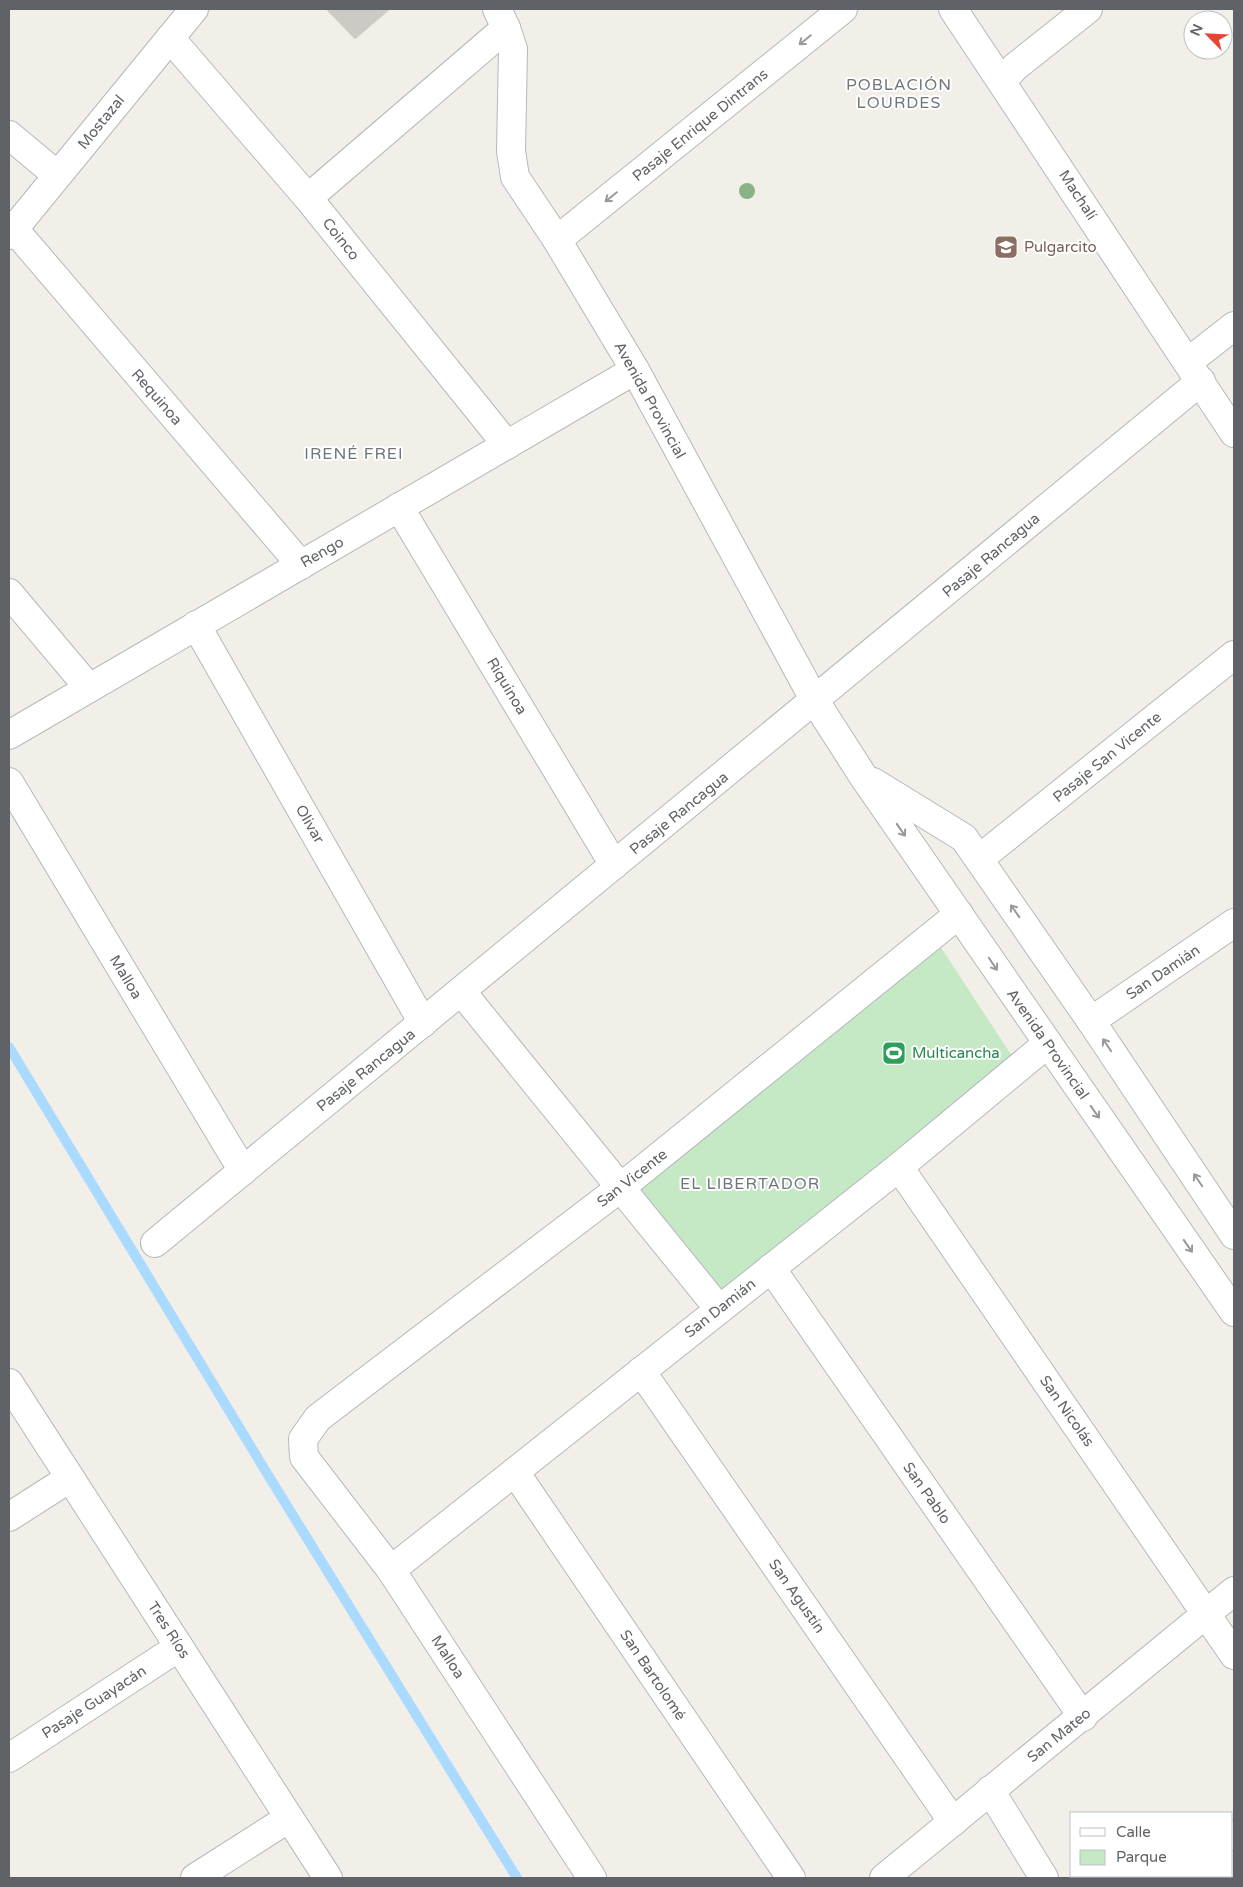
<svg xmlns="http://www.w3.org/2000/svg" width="1243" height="1887" font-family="'Varela Round',sans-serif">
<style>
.green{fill:#c5e8c5}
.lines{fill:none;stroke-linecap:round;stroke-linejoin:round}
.stream{stroke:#aadaff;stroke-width:10}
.building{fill:#cccac5;stroke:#d6d1c6}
.minor-casing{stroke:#b5b8bc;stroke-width:30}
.tertiary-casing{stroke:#b5b8bc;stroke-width:30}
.minor{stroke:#fff;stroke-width:28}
.tertiary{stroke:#fff;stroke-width:28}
.tree{fill:#89b387}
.oneway{stroke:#979a9d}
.labels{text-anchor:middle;stroke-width:4;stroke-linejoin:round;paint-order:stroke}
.street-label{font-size:15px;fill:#5f6368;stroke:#fff}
.education-label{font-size:15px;fill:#785e54;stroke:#fff;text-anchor:start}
.leisure-label{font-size:15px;fill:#27864d;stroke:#fff;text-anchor:start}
.neighbourhood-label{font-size:16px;letter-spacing:1px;fill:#70757a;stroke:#fff}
</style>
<rect width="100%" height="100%" fill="#f1efe8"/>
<polygon class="green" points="940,946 1012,1056 721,1296 640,1189"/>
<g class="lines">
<polyline class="stream" points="9,1047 268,1475 517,1878"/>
</g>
<polygon class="building" points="326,9 390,9 355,39"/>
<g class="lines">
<g class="minor-casing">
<g id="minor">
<polyline points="953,9 1234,433"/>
<polyline points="170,38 308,198 507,445"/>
<polyline points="1002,81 1015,67 1088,9"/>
<polyline points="9,135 57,175"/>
<polyline points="308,198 506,28"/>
<polyline points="14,229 301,565"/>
<polyline points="9,235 194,9"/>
<polyline points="557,240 843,9"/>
<polyline points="1188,362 1234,326"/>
<polyline points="399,507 614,865"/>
<polyline points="9,593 89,688"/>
<polyline points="196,625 423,1023"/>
<polyline points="9,735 635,370"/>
<polyline points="9,782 243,1171"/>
<polyline points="979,859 1234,655"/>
<polyline points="461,991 719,1309"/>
<polyline points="1091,1021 1234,923"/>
<polyline points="899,1167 1234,1655"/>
<polyline points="155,1243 1201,381"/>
<polyline points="771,1268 1083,1717"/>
<polyline points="641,1371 953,1822"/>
<polyline points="9,1383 328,1878"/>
<polyline points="515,1472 791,1878"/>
<polyline points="9,1517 70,1478"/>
<polyline points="391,1570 899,1167 1047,1044"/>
<polyline points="9,1758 179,1647"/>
<polyline points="990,1790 1044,1878"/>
<polyline points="1232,1836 1234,1835"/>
<polyline points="195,1878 289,1818"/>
<polyline points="592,1878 391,1570 304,1457 303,1439 318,1418 620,1188 959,914"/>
<polyline points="884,1878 1234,1591"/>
<polyline points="1148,1878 1153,1876"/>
</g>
</g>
<g class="tertiary-casing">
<g id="tertiary">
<polyline points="497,9 506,28 513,49 511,151 515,177 557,240 635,370 815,701 863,776 1234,1312"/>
<polyline points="873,782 964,838 1091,1021 1234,1235"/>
</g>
</g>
<use href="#minor" class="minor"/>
<use href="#tertiary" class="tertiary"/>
</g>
<circle class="tree" cx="747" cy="191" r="8"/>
<defs><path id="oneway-shaft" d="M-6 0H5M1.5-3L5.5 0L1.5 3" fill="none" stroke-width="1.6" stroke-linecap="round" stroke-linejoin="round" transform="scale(1.25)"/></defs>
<g class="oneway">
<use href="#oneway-shaft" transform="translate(805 40) rotate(141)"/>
<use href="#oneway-shaft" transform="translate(611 197) rotate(141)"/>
<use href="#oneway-shaft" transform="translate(901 830) rotate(55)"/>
<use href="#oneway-shaft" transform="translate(1015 911) rotate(-125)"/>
<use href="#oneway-shaft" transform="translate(993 964) rotate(56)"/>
<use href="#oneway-shaft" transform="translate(1107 1045) rotate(-124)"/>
<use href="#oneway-shaft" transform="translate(1095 1112) rotate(55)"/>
<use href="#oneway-shaft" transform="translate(1198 1180) rotate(-124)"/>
<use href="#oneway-shaft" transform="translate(1188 1246) rotate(55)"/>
</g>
<defs>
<g id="school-square" transform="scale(1.25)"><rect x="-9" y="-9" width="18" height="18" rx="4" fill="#8d6e63" stroke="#fff"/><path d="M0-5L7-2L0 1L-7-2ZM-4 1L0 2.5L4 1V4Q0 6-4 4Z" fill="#fff"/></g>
<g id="stadium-square" transform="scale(1.25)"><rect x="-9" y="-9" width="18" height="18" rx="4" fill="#2e9e5b" stroke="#fff"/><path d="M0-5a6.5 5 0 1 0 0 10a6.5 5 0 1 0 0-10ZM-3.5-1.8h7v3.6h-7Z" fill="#fff"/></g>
</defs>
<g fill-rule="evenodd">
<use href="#school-square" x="1006" y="247"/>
<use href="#stadium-square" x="894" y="1053"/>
</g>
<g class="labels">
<g class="street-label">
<text transform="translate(101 122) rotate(-51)" y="5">Mostazal</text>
<text transform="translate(700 125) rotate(-39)" y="5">Pasaje Enrique Dintrans</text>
<text transform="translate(1078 195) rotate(57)" y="5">Machalí</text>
<text transform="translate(341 239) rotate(51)" y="5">Coinco</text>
<text transform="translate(157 397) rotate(49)" y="5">Requinoa</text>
<text transform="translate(650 400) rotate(61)" y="5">Avenida Provincial</text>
<text transform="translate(322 552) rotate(-30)" y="5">Rengo</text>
<text transform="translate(991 555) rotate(-40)" y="5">Pasaje Rancagua</text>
<text transform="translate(507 686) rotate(59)" y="5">Riquinoa</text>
<text transform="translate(1107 757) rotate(-39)" y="5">Pasaje San Vicente</text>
<text transform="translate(679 813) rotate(-39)" y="5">Pasaje Rancagua</text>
<text transform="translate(310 824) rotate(60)" y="5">Olivar</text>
<text transform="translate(1163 972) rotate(-34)" y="5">San Damián</text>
<text transform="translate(126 977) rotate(59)" y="5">Malloa</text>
<text transform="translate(1048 1044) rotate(55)" y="5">Avenida Provincial</text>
<text transform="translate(366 1070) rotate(-39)" y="5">Pasaje Rancagua</text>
<text transform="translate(632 1178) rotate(-38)" y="5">San Vicente</text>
<text transform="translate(720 1308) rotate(-38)" y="5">San Damián</text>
<text transform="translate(1067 1411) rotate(55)" y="5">San Nicolás</text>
<text transform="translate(927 1493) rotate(55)" y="5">San Pablo</text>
<text transform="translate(797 1596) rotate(55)" y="5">San Agustín</text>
<text transform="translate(169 1630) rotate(57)" y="5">Tres Ríos</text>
<text transform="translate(448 1657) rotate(57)" y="5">Malloa</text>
<text transform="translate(653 1675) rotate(56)" y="5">San Bartolomé</text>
<text transform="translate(94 1702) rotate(-33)" y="5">Pasaje Guayacán</text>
<text transform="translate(1059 1735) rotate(-39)" y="5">San Mateo</text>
</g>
<g class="education-label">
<text x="1024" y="252">Pulgarcito</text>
</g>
<g class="leisure-label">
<text x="912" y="1058">Multicancha</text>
</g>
<g class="neighbourhood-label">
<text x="899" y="90">POBLACIÓN<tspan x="899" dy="18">LOURDES</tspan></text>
<text x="354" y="459">IRENÉ FREI</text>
<text x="750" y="1189">EL LIBERTADOR</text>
</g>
</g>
<rect width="1243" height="1887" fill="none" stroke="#5f6368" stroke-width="20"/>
<rect x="1070" y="1812" width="162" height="65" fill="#ffffff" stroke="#bfc1c3"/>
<rect x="1080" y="1828" width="25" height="8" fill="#ffffff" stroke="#bfc1c3"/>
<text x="1116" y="1837" font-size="15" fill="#5f6368">Calle</text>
<rect x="1080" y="1850" width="25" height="15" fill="#c5e8c5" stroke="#bfc1c3"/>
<text x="1116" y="1862" font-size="15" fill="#5f6368">Parque</text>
<g transform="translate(1208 35) rotate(294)"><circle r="24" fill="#ffffff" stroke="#bfc1c3"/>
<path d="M0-4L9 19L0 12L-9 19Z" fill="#ea4335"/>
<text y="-8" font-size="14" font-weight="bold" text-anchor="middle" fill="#5f6368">N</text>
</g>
</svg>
